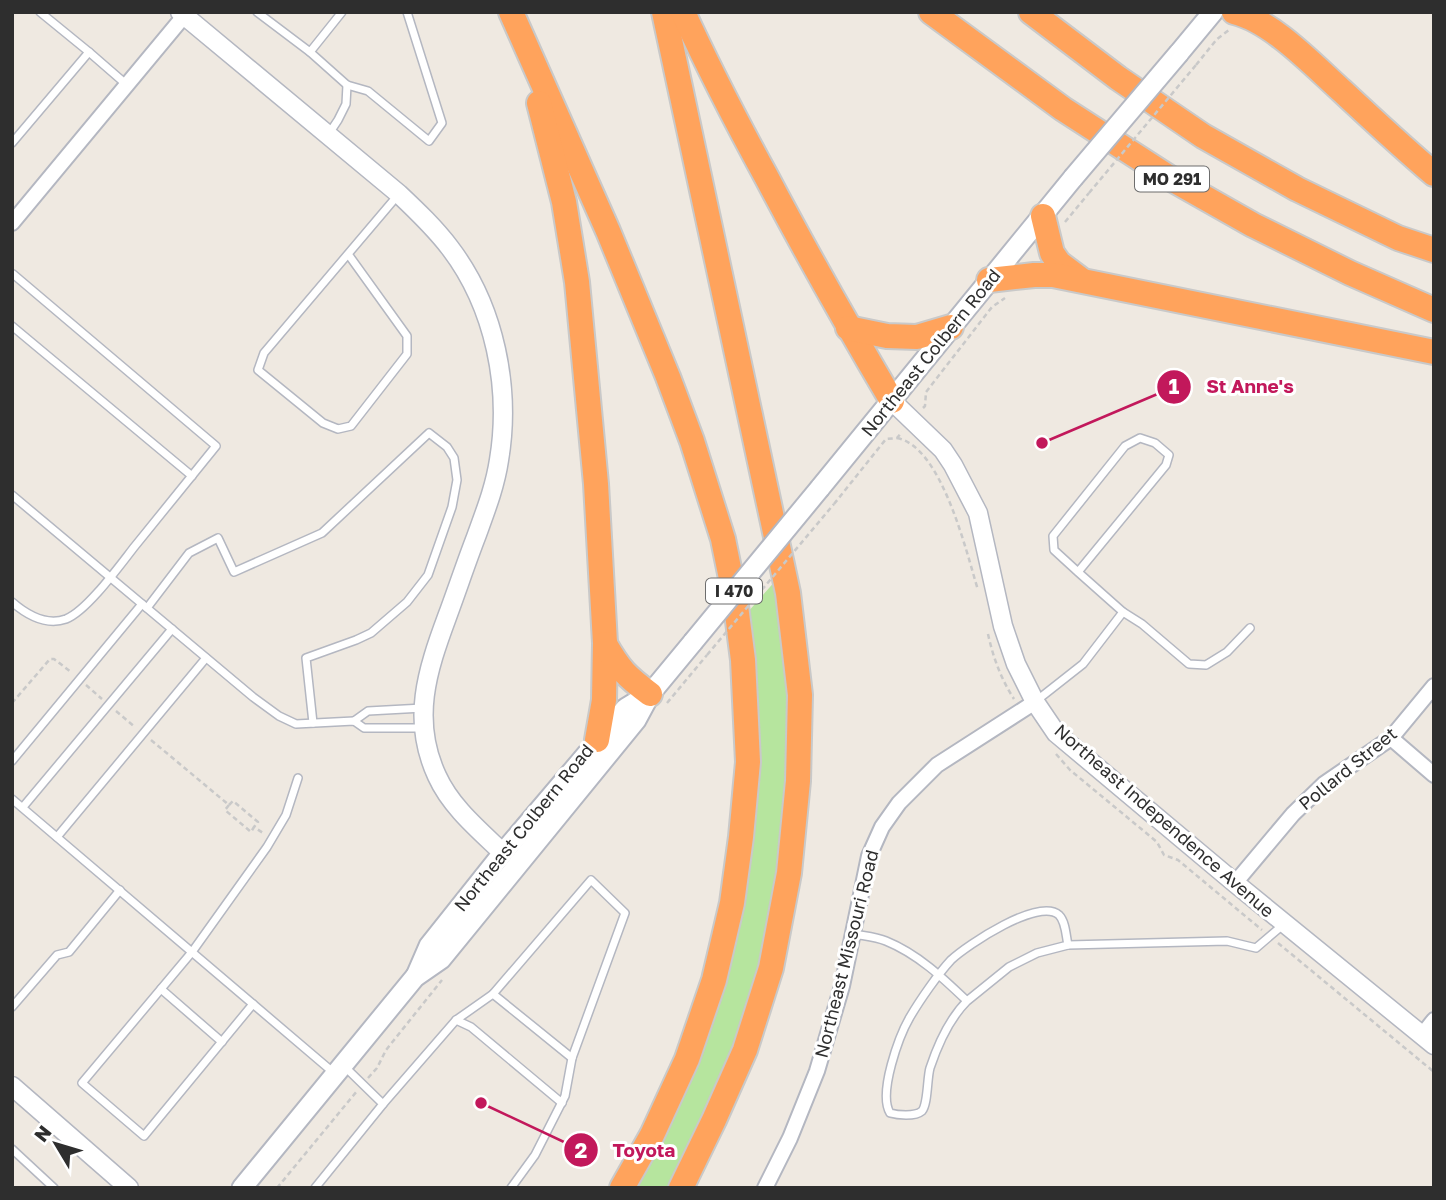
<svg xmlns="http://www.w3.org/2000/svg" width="1446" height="1200" font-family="'Golos Text',sans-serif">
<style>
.green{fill:#b6e59e}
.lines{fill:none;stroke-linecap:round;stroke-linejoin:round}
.service-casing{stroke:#b4b7c1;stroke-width:10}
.minor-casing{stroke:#b4b7c1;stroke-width:18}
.tertiary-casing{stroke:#b4b7c1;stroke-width:21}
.secondary-casing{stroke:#b4b7c1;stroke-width:23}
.motorway-casing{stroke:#c9c9c9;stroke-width:28}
.path{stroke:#c9c9c9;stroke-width:2.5;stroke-dasharray:5 3.5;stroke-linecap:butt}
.service{stroke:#fff;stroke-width:7}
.minor{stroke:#fff;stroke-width:14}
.tertiary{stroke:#fff;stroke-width:18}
.secondary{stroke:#fff;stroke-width:19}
.motorway{stroke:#ffa35c;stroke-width:24}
.secondary-bridge-casing{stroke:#b4b7c1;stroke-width:23;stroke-linecap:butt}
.path-bridge{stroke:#c9c9c9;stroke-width:2.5;stroke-dasharray:5 3.5;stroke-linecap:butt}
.secondary-bridge{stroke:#fff;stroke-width:19}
.labels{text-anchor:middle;stroke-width:6;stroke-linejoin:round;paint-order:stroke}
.shield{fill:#fff;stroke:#6d6d6d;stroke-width:2}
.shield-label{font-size:16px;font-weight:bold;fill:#2e2e2e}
.street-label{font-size:18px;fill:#2e2e2e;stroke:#fff}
.leader{fill:none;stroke:#c2185b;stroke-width:2.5}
.callout-dot{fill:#c2185b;stroke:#fff;stroke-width:2.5}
.mark-label{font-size:21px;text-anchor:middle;font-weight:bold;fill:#fff}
.callout-label{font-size:19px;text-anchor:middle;font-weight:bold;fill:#c2185b;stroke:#fff;stroke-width:6;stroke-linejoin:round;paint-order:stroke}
</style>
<rect width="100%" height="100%" fill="#efe9e1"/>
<polygon class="green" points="777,579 790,718 783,858 754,999 671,1188 633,1188 737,929 747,613"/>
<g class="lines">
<g class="service-casing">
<g id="service">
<polyline points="257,12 310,52 342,12"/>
<polyline points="89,52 127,85"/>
<polyline points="310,52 347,85 368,91 429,141 442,123 407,12"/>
<polyline points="328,135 338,120 346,104 347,85"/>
<polyline points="12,143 89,52 40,12"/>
<polyline points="348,254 407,336 407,354 351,426 338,429 323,423 258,370 264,353 398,195"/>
<polyline points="12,326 192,476"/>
<polyline points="12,495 253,697 279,716 296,724 354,721 364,728 424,728"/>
<polyline points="1078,572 1166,465 1169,455 1155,443 1140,438 1125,446 1053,536 1054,550 1078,572 1123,612"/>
<path d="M12,602C27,615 46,626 66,619C87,611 120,565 135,546C162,513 189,479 216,446L13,274"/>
<polyline points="147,608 189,553 218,538 234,572 322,533 429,433 447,447 454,458 457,480 452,507 428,575 407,602 371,633 356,640 306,658 313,723"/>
<polyline points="1036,701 1083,664 1123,612 1142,624 1189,664 1206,665 1227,652 1250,628"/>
<polyline points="354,721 368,711 423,708"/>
<polyline points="12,761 142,604"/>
<polyline points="12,799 334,1073"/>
<polyline points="23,807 172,629"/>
<polyline points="57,837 206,658"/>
<path d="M854,934C864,936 876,937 886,941C918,954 943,978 967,1001C949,1019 938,1044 930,1068C927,1078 928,1104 922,1111C915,1117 897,1115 890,1113C878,1093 899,1036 910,1017C920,1000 938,974 951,960C967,945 1039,897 1059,915C1066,922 1066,937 1068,945L1037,953L1009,967L967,1001"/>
<polyline points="1068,945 1227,941 1256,948 1284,924"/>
<polyline points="161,989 222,1042"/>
<polyline points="493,994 572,1058"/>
<polyline points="253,1004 144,1136 82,1083 192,952 267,847 286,815 298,778"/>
<polyline points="12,1007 57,955 69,952 120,890"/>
<polyline points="456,1020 471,1027 562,1103"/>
<polyline points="383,1104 456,1020 493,994 591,880 625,913 572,1058 565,1096 535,1155 511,1188"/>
<polyline points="12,1149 54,1188"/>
<polyline points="315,1188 383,1104 344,1066"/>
</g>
</g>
<g class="minor-casing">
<g id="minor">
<polyline points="12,223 184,16"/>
<polyline points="1391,738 1434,775"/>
<polyline points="1235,883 1293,814 1324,784 1391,738 1434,686"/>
<polyline points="1422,1035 1434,1020"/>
<polyline points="765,1188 790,1138 817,1071 842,986 869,856 882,827 899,803 937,765 1035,702"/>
</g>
</g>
<g class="tertiary-casing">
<g id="tertiary">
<path d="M180,12L399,194C417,211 435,228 450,248C495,307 511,388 499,460C495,487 485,512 476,537C466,563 457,590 447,617C427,671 411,720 437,776C451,807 479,830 503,853"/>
<polyline points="892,401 943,450 953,465 978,513 1003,626 1016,664 1035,702 1056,733 1235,883 1434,1045"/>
<polyline points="12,1086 129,1188"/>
</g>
</g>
<g class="secondary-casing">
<g id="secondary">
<polyline points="1179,53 1213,12"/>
<polyline points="820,488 1073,178"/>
<polyline points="416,976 429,946 503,853 626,708 649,694"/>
<polyline points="242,1188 415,977 441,959 636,720 650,694 693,642"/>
</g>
</g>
<g class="motorway-casing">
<g id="motorway">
<polyline points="511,12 608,231 668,377 692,441 723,539 735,598 743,660 748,762 741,837 732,903 714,980 687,1059 652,1135 622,1188"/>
<polyline points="664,12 788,593 800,695 798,781 789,873 771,968 745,1050 714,1120 681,1188"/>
<path d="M683,12C709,69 737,123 767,178C807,254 849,328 892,401"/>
<polyline points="931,12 1063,109 1170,178 1253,225 1350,273 1434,310"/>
<polyline points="1031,12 1118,78 1203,136 1297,189 1398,238 1434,250"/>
<path d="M1234,12C1272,21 1313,65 1342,91C1372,119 1402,147 1434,174"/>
<polyline points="539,103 564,202 577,282 596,484 605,643 604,700 597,740"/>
<polyline points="1043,216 1052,253 1059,263 1079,278"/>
<polyline points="989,280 1034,275 1053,275 1434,352"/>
<polyline points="848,328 887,336 917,337 951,327"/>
<path d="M605,644C620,670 626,676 650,694"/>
</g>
</g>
<g class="path">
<polyline points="1196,65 1217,39 1229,30"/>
<polyline points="1065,222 1089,193"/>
<polyline points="923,408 925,406 926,392 992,307 1005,298"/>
<path d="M897,438C942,447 966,551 978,590"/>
<polyline points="834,504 886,439 897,438 902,432"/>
<path d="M988,634C993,657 1001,679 1014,699"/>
<polyline points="86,685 102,699"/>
<polyline points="12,703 50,659 54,659 71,672"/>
<polyline points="667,703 707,655"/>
<polyline points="116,711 135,727"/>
<polyline points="151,740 229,805"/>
<polyline points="1056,754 1070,770 1157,842 1164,855 1178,860 1262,930"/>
<polyline points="229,805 225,810 251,832 254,827 263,833"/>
<polyline points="229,805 233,801 258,822 254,827"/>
<polyline points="1278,943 1434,1072"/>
<polyline points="368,1078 377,1068 386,1050 442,980"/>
<polyline points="277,1188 357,1091"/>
</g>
<use href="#service" class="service"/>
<use href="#minor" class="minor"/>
<use href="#tertiary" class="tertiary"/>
<use href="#secondary" class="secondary"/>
<use href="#motorway" class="motorway"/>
<g class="secondary-bridge-casing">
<g id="secondary-bridge">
<polyline points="1073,178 1179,53"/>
<polyline points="693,642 820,488"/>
</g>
</g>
<g class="path-bridge">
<polyline points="1089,193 1196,65"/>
<polyline points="707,655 834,504"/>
</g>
<use href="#secondary-bridge" class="secondary-bridge"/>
</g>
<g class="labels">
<g class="shield">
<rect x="1135" y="166.5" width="74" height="25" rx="5"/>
<rect x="706" y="578.5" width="56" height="25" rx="5"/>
</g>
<g class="shield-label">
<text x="1172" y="185">MO 291</text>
<text x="734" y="597">I 470</text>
</g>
<g class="street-label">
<text transform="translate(931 353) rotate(-51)" y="6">Northeast Colbern Road</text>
<text transform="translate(1348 769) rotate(-39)" y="6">Pollard Street</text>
<text transform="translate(1164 821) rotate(41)" y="6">Northeast Independence Avenue</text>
<text transform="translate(524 828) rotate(-51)" y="6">Northeast Colbern Road</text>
<text transform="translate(847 954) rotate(-76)" y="6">Northeast Missouri Road</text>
</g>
</g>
<path class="leader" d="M1042 443L1174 387M481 1103L581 1150"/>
<g class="callout-dot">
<circle cx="1042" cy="443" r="7"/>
<circle cx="481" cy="1103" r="7"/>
<circle cx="1174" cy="387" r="18"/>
<circle cx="581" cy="1150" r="18"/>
</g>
<g class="mark-label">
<text x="1174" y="394">1</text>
<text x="581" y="1158">2</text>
</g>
<g class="callout-label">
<text x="1250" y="393">St Anne's</text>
<text x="644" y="1157">Toyota</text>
</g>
<rect width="1446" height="1200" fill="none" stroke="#2e2e2e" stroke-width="28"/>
<g transform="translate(56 1144) rotate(308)" stroke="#ffffff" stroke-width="5" paint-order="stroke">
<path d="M0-5L12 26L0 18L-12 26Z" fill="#2e2e2e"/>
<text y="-10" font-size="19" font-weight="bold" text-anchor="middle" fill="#2e2e2e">N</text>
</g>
</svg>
